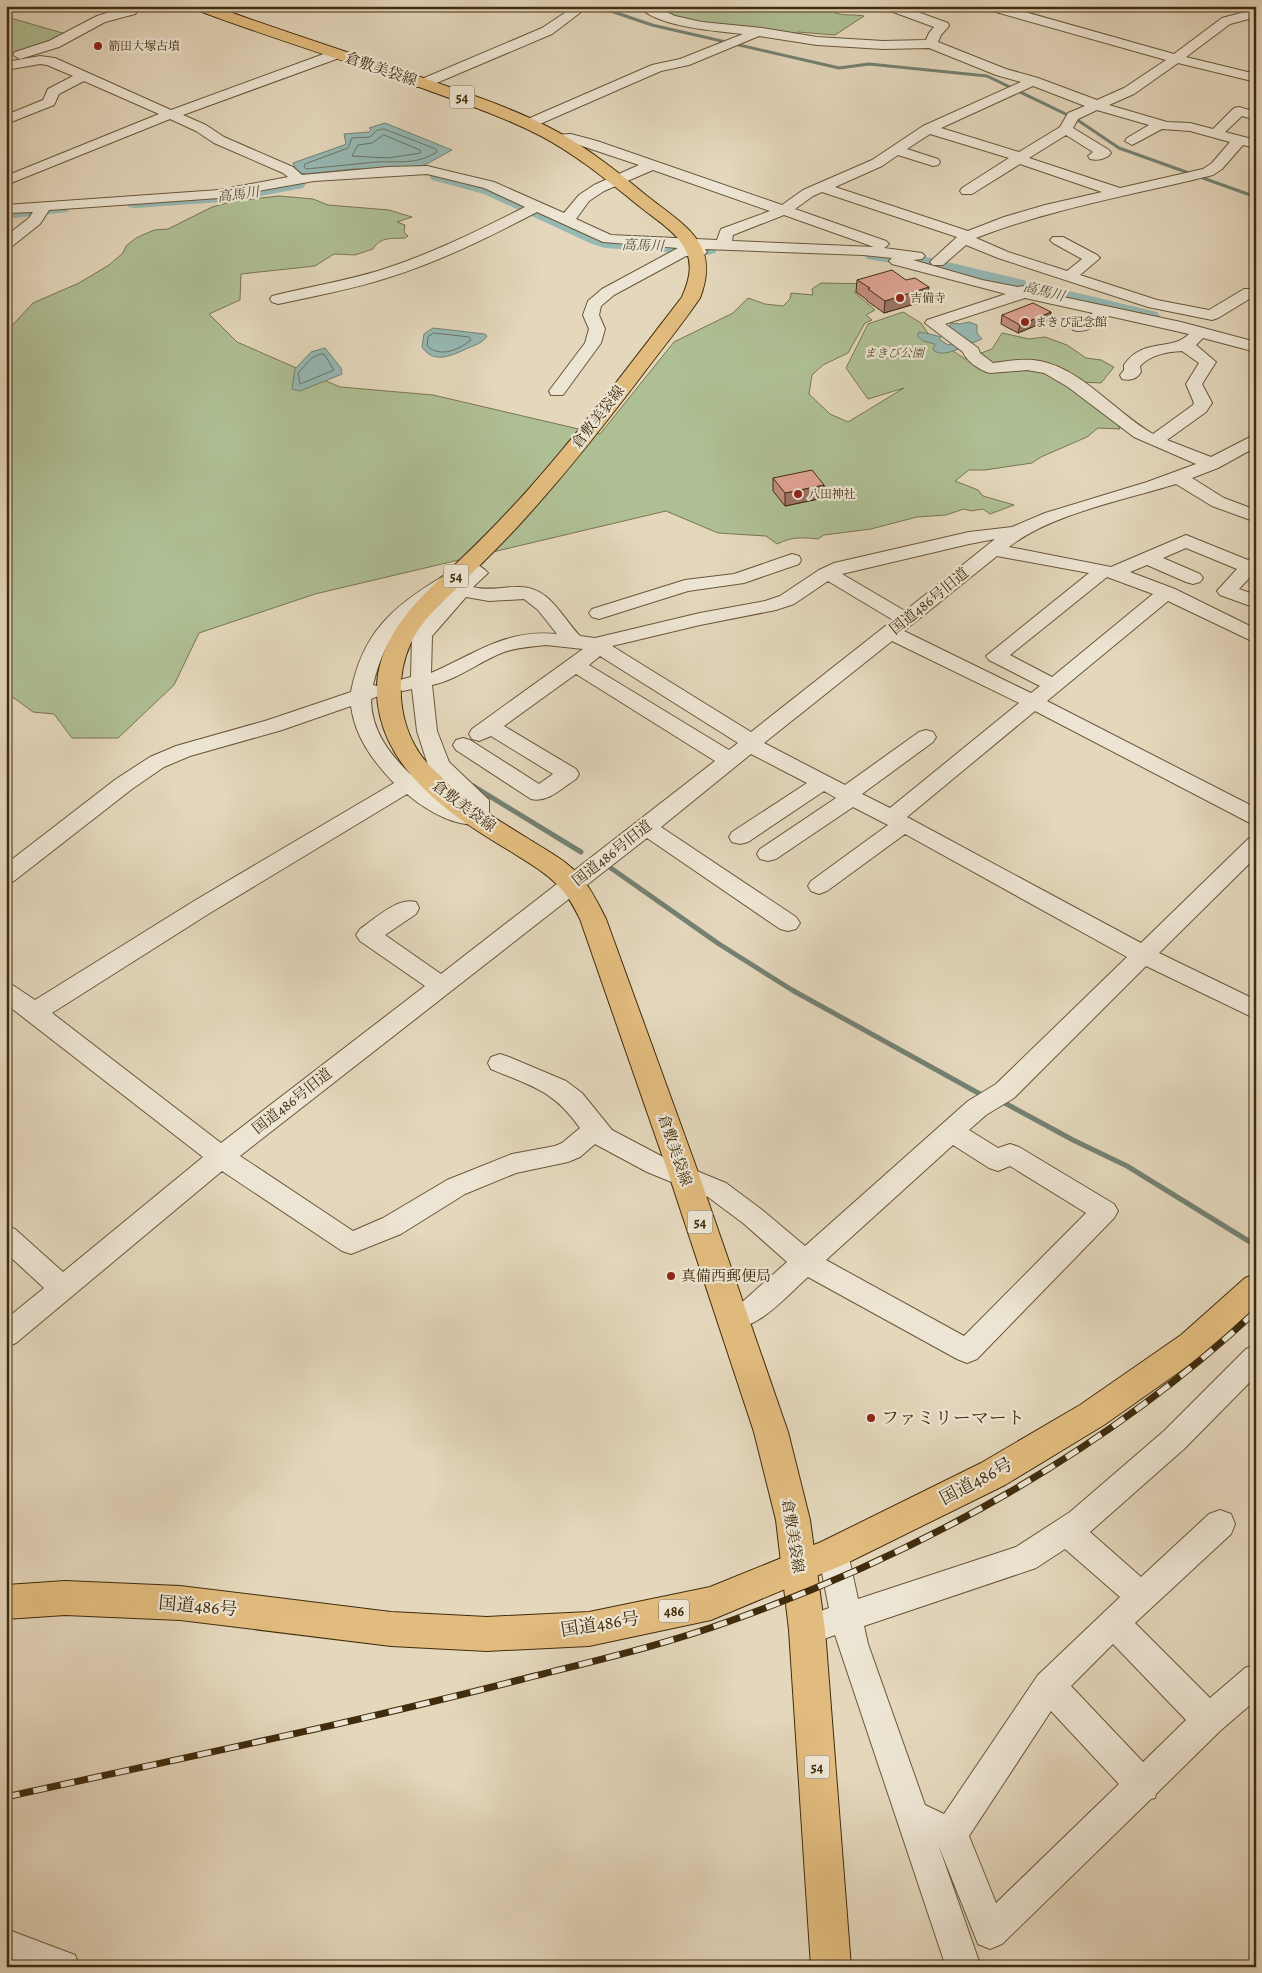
<svg xmlns="http://www.w3.org/2000/svg" width="1262" height="1973" font-family="Alegreya,'Noto Serif JP',serif">
<style>
.green{fill:#afbf94;stroke:#787650}
.water{fill:#96b9b5;stroke:#748172}
.lines{fill:none;stroke-linecap:round;stroke-linejoin:round}
.shore{stroke:#6b7261;stroke-width:1}
.stream-far1{stroke:#748172;stroke-width:3}
.stream{stroke:#748172;stroke-width:5}
.river{fill:#96b9b5;fill-rule:evenodd}
.minor-casing{stroke:#695739;stroke-width:2}
.major-casing{stroke:#402c0d;stroke-width:2}
.highway-casing{stroke:#402c0d;stroke-width:2}
.minor{fill:#ede5d3;fill-rule:evenodd}
.major{fill:#e2bc7e;fill-rule:evenodd}
.highway{fill:#e2bc7e;fill-rule:evenodd}
.rail-casing{stroke:#402c0d;stroke-width:7}
.rail{stroke:#ede5d3;stroke-width:5;stroke-dasharray:14;stroke-linecap:butt}
.wall{fill:#c18d7f;stroke:#402c0d}
.shaded-wall{fill:#9d7368;stroke:#402c0d}
.building{fill:#e0a494;stroke:#402c0d}
.poi-dot{fill:#8f2418;stroke:#ede5d3;stroke-width:2}
.labels{text-anchor:middle;stroke-width:4.5;stroke-linejoin:round;paint-order:stroke}
.far-poi-label{font-size:12px;fill:#402c0d;stroke:#ede5d3;text-anchor:start}
.far-park-label{font-size:12px;font-style:italic;fill:#564928;stroke:#ede5d3}
.shield{fill:#ede5d3;stroke:#746448;stroke-width:1}
.shield-label{font-size:14px;font-weight:bold;fill:#402c0d}
.far-water-label{font-size:14px;font-style:italic;fill:#564f37;stroke:#ede5d3}
.street-label{font-size:15px;fill:#402c0d;stroke:#ede5d3}
.poi-label{font-size:15px;fill:#402c0d;stroke:#ede5d3;text-anchor:start}
.near-poi-label{font-size:18px;fill:#402c0d;stroke:#ede5d3;text-anchor:start}
.near-street-label{font-size:18px;fill:#402c0d;stroke:#ede5d3}
</style>
<rect width="100%" height="100%" fill="#e4d7bc"/>
<filter id="stains"><feTurbulence type="fractalNoise" baseFrequency=".004" numOctaves="4"/><feColorMatrix values="0 0 0 0 .2 0 0 0 0 .09 0 0 0 0 .02 0 0 0 .5 -.17"/></filter>
<radialGradient id="worn" r=".72"><stop offset=".6" stop-color="#630" stop-opacity="0"/><stop offset="1" stop-color="#630" stop-opacity=".3"/></radialGradient>
<g class="green">
<polygon points="6,6 7,17 66,34 6,57"/>
<path d="M650,6H842L835,7V13C845,16 853,14 864,16L835,35L798,32L793,36L688,22Z"/>
<path d="M279,196L313,199L328,205L389,210L412,217L397,222L405,225L404,232L408,236L405,238C392,239 381,236 373,249L355,255L334,254L315,266L241,274L240,300L209,314L237,342L340,387L433,395L600,434L674,342L733,313L748,298L765,304L783,306L790,299L791,293L813,295L812,289L821,283L877,284L854,292L875,310L866,315L872,320L865,323L848,353L823,365L812,375L809,394L830,414L848,422L904,388L868,399L846,368L868,324L903,312L921,323L929,335L965,359L992,349L1002,333L1029,339L1045,337L1067,345L1086,358L1101,360L1114,367L1101,383L1082,382L1118,423L1120,429L1098,428L1087,437L1041,457L1032,463L985,470H969L955,481L978,490L983,496L1014,505L990,514L983,509L971,511L964,509L946,515L917,517L871,529L824,535L818,539C802,537 791,537 777,544L766,536L718,533L666,511L315,594L199,633L174,685L118,738H72L54,714L33,712L14,698L6,700V332L33,303L79,283L109,265L123,253L126,246L136,238L154,230L168,229L212,207L234,201Z"/>
</g>
<g class="water">
<path d="M385,123L452,150L419,168L354,169L305,174C299,173 295,169 293,163L344,145L346,144L344,134L369,132L371,130L369,128Z"/>
<polygon points="969,322 977,325 977,333 982,339 970,344 967,340 949,329 951,323 960,324"/>
<path d="M433,328L485,334L487,336C483,343 475,345 468,348C453,355 434,365 422,347L424,334Z"/>
<path d="M920,332C924,333 939,336 941,337L939,339L948,345L952,344L959,349C950,352 941,356 933,350L935,344L923,341L918,337V333Z"/>
<polygon points="325,348 341,368 342,374 300,391 292,389 295,369 311,352"/>
</g>
<g class="lines">
<g class="shore">
<path d="M384,129L436,149L437,152C416,165 399,161 376,162C353,164 329,167 306,169L304,167L305,164L348,148L352,138L370,137L376,131Z"/>
<polygon points="384,135 420,150 421,153 388,158 352,156 358,145 372,143"/>
<path d="M434,333L469,337L471,340C458,350 441,358 427,346L428,337Z"/>
<polygon points="320,354 324,354 334,370 300,384 298,373 312,358"/>
</g>
<polyline class="stream-far1" points="596,6 652,25 839,68 869,64 987,76 1076,119 1119,148 1256,197"/>
<g class="stream">
<polyline points="473,786 581,852"/>
<polyline points="608,866 719,944 792,990 980,1094"/>
<polyline points="1001,1101 1073,1140 1127,1166 1255,1245"/>
</g>
<g class="river">
<polygon points="438,171 496,186 613,239 708,243 715,245 717,249 715,253 708,255 605,248 592,244 484,194 432,180 429,176 432,172"/>
<polygon points="297,179 303,180 306,184 303,188 235,201 135,208 129,207 126,203 129,199 135,198 235,191"/>
<polygon points="61,203 67,204 70,208 67,212 6,219 6,209"/>
<polygon points="874,249 918,255 1157,312 1160,316 1157,320 1150,322 917,267 867,259 865,255 867,251"/>
</g>
<g class="minor-casing">
<g id="minor">
<polygon points="129,6 143,6 135,14 105,22 59,47 20,59 13,55 15,52 49,41 97,16"/>
<polygon points="575,6 589,6 552,34 427,87 417,87 415,84 417,81 542,28"/>
<path d="M638,6H654L675,16L702,22L762,28L817,37L883,41L926,40L929,33L934,27L885,9L883,6H901L948,23L949,26L941,35L938,42L1006,69L1038,78L1097,100L1124,88L1166,60L985,9L983,6H1004L1174,54L1222,18L1256,9V17L1230,24L1186,57L1256,74V82L1178,63L1134,94L1109,105L1167,122L1190,123L1213,129L1234,108L1239,107L1256,112V120L1242,116L1225,132L1256,140V148L1243,145L1222,169L1213,175C1133,195 1053,208 976,238L1008,252L1067,271L1082,259L1053,243L1050,240L1053,237H1063L1097,255L1100,258L1080,275L1157,300L1209,310L1244,289H1256V295L1218,318L1212,320L1148,307L998,258L966,245L943,265H933L930,262L933,259L957,237L822,192L813,196L795,209L886,241L889,244L884,248L922,253L925,256L922,259L913,260L982,280L1018,287L1023,286L1030,290L1181,322L1256,342V352L1203,338L1196,345L1216,362L1202,384L1212,403L1206,412L1167,440L1211,457L1256,434V447L1218,468L1192,478L1224,498L1256,510V522L1212,506L1176,484C1125,500 1050,514 1009,547L1111,567L1186,535L1248,560L1256,557V571L1239,589L1256,595V608L1220,595L1217,591L1237,569L1186,548L1163,558L1200,574L1203,578L1200,582L1193,584L1186,582L1147,565L1130,572L1175,589L1256,629V643L1168,601L1047,701L1256,808V824L1248,822L1035,711L907,817L1141,943L1248,839L1256,837V857L1159,953L1256,1000V1019L1146,966L1014,1098L986,1115L969,1130L998,1148L1010,1144L1019,1147L1114,1204L1118,1211L1114,1218L977,1359L967,1363L957,1359L808,1277C787,1295 753,1337 723,1327L719,1319L723,1311L739,1305L787,1262L743,1223L708,1197L647,1172L595,1144L580,1157L568,1162L516,1173L465,1194L401,1234L351,1254L342,1251L222,1171L16,1343L6,1347V1319L44,1288L6,1253V1226L15,1229L63,1272L203,1157L6,1004V983L14,986L35,1000L194,901L394,783C373,761 355,737 351,706L282,730L190,756L164,767L132,789L14,881L6,884V864L116,779L150,757L176,746L268,720L351,692C362,634 392,607 440,578L447,576L454,578L457,582L454,586C408,614 386,631 373,685L381,687L384,691L381,695L371,699C371,730 389,753 410,774L417,772L425,774L428,779L423,785C436,796 450,806 467,809V802L428,765L417,731L412,689L403,691L396,689L393,685L396,681L411,677L412,636L420,623L441,603L465,574L458,571L456,567L458,563C468,561 481,564 488,573L473,587C488,591 501,587 516,587C549,585 560,615 580,636L595,638L700,613L765,601L780,596L819,570L834,563L969,532L1012,527L1045,513L1147,482L1196,464L1134,437L1068,387L1044,373L1027,370L990,373C981,371 966,361 963,352L925,323L927,320L1006,294L892,264L889,261L892,258L863,255L705,249L707,252L704,255L686,256L614,295L601,306L599,315L605,329L601,343L563,395H551L549,391L585,343L589,329L583,315L588,301L602,289L678,248L603,242L537,212C489,237 441,261 390,277C353,289 316,296 278,304L272,302L270,299L272,296C308,287 345,281 381,270C431,254 478,231 525,207L484,188L427,174L314,181L219,198L49,210L40,224L11,247L6,249V236L29,218L33,212L6,213V205L219,190L288,177L283,173L214,143L196,131L170,119L6,185V176L159,114L84,81L59,94L54,105L6,124V115L43,100L48,89L73,76L47,65L40,64L6,70V62L40,56L55,58L171,110L332,51H342L344,54L342,57L183,115L206,125L224,137L293,167L302,175L388,167L427,166L494,182L564,213L579,195L594,185L639,165L570,142L551,141L549,138L551,135L571,134L597,141L782,205L803,190L872,160L923,126L1021,82L996,75L929,48L883,49L817,45L759,36L689,65L661,71L533,127H523L521,124L523,121L652,65L680,59L743,34C716,31 657,27 638,6ZM1033,86L1085,106L1068,113L1060,127L1019,152L941,128ZM1097,110L1149,125L1127,138L1125,141L1132,145L1162,129L1190,131L1230,142L1212,163L1203,169L1120,188L1029,158L1066,135L1093,152L1088,156L1090,159C1097,161 1107,159 1111,153L1109,150L1073,128L1078,119ZM930,134L1009,158L962,188L960,191L962,194H972L1020,164L1102,192L1045,205L1004,217L968,231L835,187L882,166L898,155L933,166L938,165L940,162L938,159L907,149ZM653,170L770,211L721,229L717,240L611,235L576,219L589,201L604,191ZM784,215L874,247L732,241L733,235ZM1025,298L1093,313C1087,318 1075,321 1071,327L1073,330C1087,334 1099,324 1109,316L1189,334C1171,352 1143,337 1124,365V370L1120,375L1122,379C1130,381 1137,379 1141,372L1140,366C1152,354 1167,352 1182,351L1199,363L1186,384L1194,403L1193,405L1153,434C1116,413 1082,369 1040,361C1024,358 1009,361 993,363L980,353L978,348L945,324ZM995,539L905,611L842,574L969,544ZM997,556L1089,573L986,656L989,660L1040,686L1031,693L904,631ZM1107,577L1153,594L1052,677L1010,655ZM828,581L893,620L751,732L612,646L700,625L776,610L794,604ZM466,597L489,601L524,599L538,610L557,634C505,629 475,654 431,673L432,636ZM892,641L1019,703L890,808L862,794L933,742L936,737L933,732L926,730L919,732L845,785L764,743ZM546,645L583,649L472,729L469,734L472,739L479,741L491,736L553,774L539,784L470,740L463,738L456,740L453,745L456,750L531,799C548,803 562,788 576,779L579,774L576,769L504,726L576,674L715,761L441,974L385,935L416,914L419,908L416,902C397,897 375,919 360,929L356,935L360,941L425,986L221,1143L52,1013L210,913L407,794C427,811 459,830 486,823L489,818V800L449,762L437,731L432,685C456,680 476,664 499,654C514,647 531,647 546,645ZM600,656L738,743L729,750L589,665ZM751,754L807,783L732,832L729,837L732,842L740,844L748,842L824,791L836,798L760,849L757,854L760,859L768,861L776,859L853,807L888,825L811,881L808,886L811,891L819,894L827,891L905,834L1127,957L996,1084L968,1101L805,1246L761,1209L726,1183L665,1158L612,1130L582,1093L566,1081L509,1057L500,1054L491,1057L488,1063L491,1069C533,1087 553,1090 580,1128L562,1143L555,1146L512,1154L447,1180L383,1218L353,1231L240,1156L647,838L780,929L788,931L796,929L800,923L796,917L661,827ZM953,1145L989,1168L998,1171L1010,1166L1086,1213L964,1336L826,1260Z"/>
<polygon points="792,554 799,556 801,560 799,564 744,583 688,591 599,619 592,617 589,613 592,609 685,580 734,574"/>
<path d="M1256,1345V1376L1184,1449L1090,1532L1141,1577L1209,1514L1220,1510L1231,1514L1235,1524L1231,1534L1135,1623L1210,1698L1245,1668L1256,1664V1700L1220,1731L1156,1794L1155,1798L1151,1799L1002,1944L990,1949L978,1944L938,1844L981,1967H946L835,1635L807,1645L796,1640L791,1630L796,1620L829,1608L818,1553L822,1543L833,1539L844,1543L848,1553L858,1599L1016,1547L1070,1512L1164,1431L1246,1349ZM1065,1549L1120,1597L1038,1675L944,1814L925,1805L868,1644L864,1626L1036,1568ZM1113,1644L1186,1720L1143,1762L1071,1686ZM1051,1711L1119,1784L996,1903L969,1836Z"/>
<polygon points="6,1929 75,1955 80,1967 15,1967 6,1963"/>
</g>
</g>
<g class="major-casing">
<path id="major" d="M192,6H213C287,33 361,56 435,82C475,96 517,110 554,130C588,148 618,172 647,196C685,226 721,243 700,298C683,323 664,346 646,370C606,423 565,475 520,524C500,546 478,567 457,588C439,605 420,622 410,645C394,681 399,727 423,758C451,792 491,816 527,838C546,850 566,860 581,877C591,889 599,905 606,919L699,1175L788,1432L810,1520L825,1630L851,1967H811L789,1630L776,1520L754,1432L669,1175L580,919C575,909 570,899 563,891C549,874 529,863 510,851C473,829 434,804 407,770C382,739 369,697 382,658C396,616 433,586 464,556C486,535 507,513 527,491C582,429 632,362 682,297C688,283 693,268 687,253C679,233 655,219 639,206C608,181 577,155 541,136C502,116 460,102 419,87C344,60 268,37 194,9Z"/>
</g>
<g class="highway-casing">
<polygon id="highway" points="1256,1274 1256,1307 1203,1355 1104,1425 1005,1485 845,1564 711,1620 589,1646 487,1651 391,1646 180,1620 65,1615 6,1619 6,1585 65,1581 180,1586 391,1612 487,1617 589,1612 710,1587 821,1542 981,1463 1080,1405 1181,1335 1245,1278"/>
</g>
<use href="#minor" class="minor"/>
<use href="#major" class="major"/>
<use href="#highway" class="highway"/>
<g class="rail-casing">
<path id="rail" d="M6,1797C177,1759 349,1724 519,1680C589,1662 661,1646 730,1621C921,1553 1107,1450 1256,1311"/>
</g>
<use href="#rail" class="rail"/>
</g>
<g class="wall">
<polygon points="857,280 928,300 884,313 867,301 867,300 856,292"/>
<polygon points="1051,312 1049,320 1018,333 1001,324 1002,315"/>
<polygon points="773,478 824,485 823,498 785,506 773,491"/>
</g>
<g class="shaded-wall">
<polygon points="929,287 928,300 884,313 885,301"/>
<polygon points="1051,312 1049,320 1018,333 1020,325"/>
<polygon points="824,485 823,498 785,506 785,493"/>
</g>
<g class="building">
<polygon points="892,270 906,280 915,278 929,287 885,301 868,289 870,288 857,280"/>
<polygon points="1033,303 1051,312 1020,325 1002,315"/>
<polygon points="812,470 824,485 785,493 773,478"/>
</g>
<g class="poi-dot">
<circle cx="98" cy="46" r="5"/>
<circle cx="900" cy="298" r="5"/>
<circle cx="1025" cy="322" r="5"/>
<circle cx="798" cy="494" r="5"/>
<circle cx="671" cy="1276" r="5"/>
<circle cx="871" cy="1418" r="5"/>
</g>
<g class="labels">
<g class="far-poi-label">
<text x="108" y="50">箭田大塚古墳</text>
<text x="910" y="302">吉備寺</text>
<text x="1035" y="326">まきび記念館</text>
<text x="808" y="498">八田神社</text>
</g>
<g class="far-park-label">
<text x="894" y="357">まきび公園</text>
</g>
<g class="shield">
<rect x="449.5" y="85.5" width="25" height="23" rx="4"/>
<rect x="443.5" y="564.5" width="25" height="23" rx="4"/>
<rect x="687.5" y="1210.5" width="25" height="23" rx="4"/>
<rect x="659" y="1599.5" width="30" height="23" rx="4"/>
<rect x="804.5" y="1755.5" width="25" height="23" rx="4"/>
</g>
<g class="shield-label">
<text x="462" y="102">54</text>
<text x="456" y="581">54</text>
<text x="700" y="1227">54</text>
<text x="674" y="1616">486</text>
<text x="817" y="1772">54</text>
</g>
<g class="far-water-label">
<text transform="translate(238 194) rotate(-8)" y="5">高馬川</text>
<text transform="translate(643 245) rotate(2)" y="5">高馬川</text>
<text transform="translate(1044 291) rotate(14)" y="5">高馬川</text>
</g>
<g class="street-label">
<text transform="translate(381 69) rotate(19)" y="5">倉敷美袋線</text>
<text transform="translate(598 417) rotate(-52)" y="5">倉敷美袋線</text>
<text transform="translate(929 601) rotate(-39)" y="5">国道486号旧道</text>
<text transform="translate(464 806) rotate(37)" y="5">倉敷美袋線</text>
<text transform="translate(612 853) rotate(-38)" y="5">国道486号旧道</text>
<text transform="translate(292 1101) rotate(-38)" y="5">国道486号旧道</text>
<text transform="translate(675 1150) rotate(71)" y="5">倉敷美袋線</text>
<text transform="translate(793 1536) rotate(81)" y="5">倉敷美袋線</text>
</g>
<g class="poi-label">
<text x="681" y="1281">真備西郵便局</text>
</g>
<g class="near-poi-label">
<text x="881" y="1424">ファミリーマート</text>
</g>
<g class="near-street-label">
<text transform="translate(976 1481) rotate(-28)" y="6">国道486号</text>
<text transform="translate(198 1606) rotate(5)" y="6">国道486号</text>
<text transform="translate(600 1624) rotate(-9)" y="6">国道486号</text>
</g>
</g>
<rect width="1262" height="1973" fill="none" stroke="#e4d7bc" stroke-width="25"/>
<rect x="8" y="8" width="1247" height="1958" fill="none" stroke="#402c0d" stroke-width="2.5"/>
<rect x="12" y="12" width="1237" height="1948" fill="none" stroke="#402c0d"/>
<rect width="100%" height="100%" filter="url(#stains)"/>
<rect width="100%" height="100%" fill="url(#worn)"/>
</svg>
